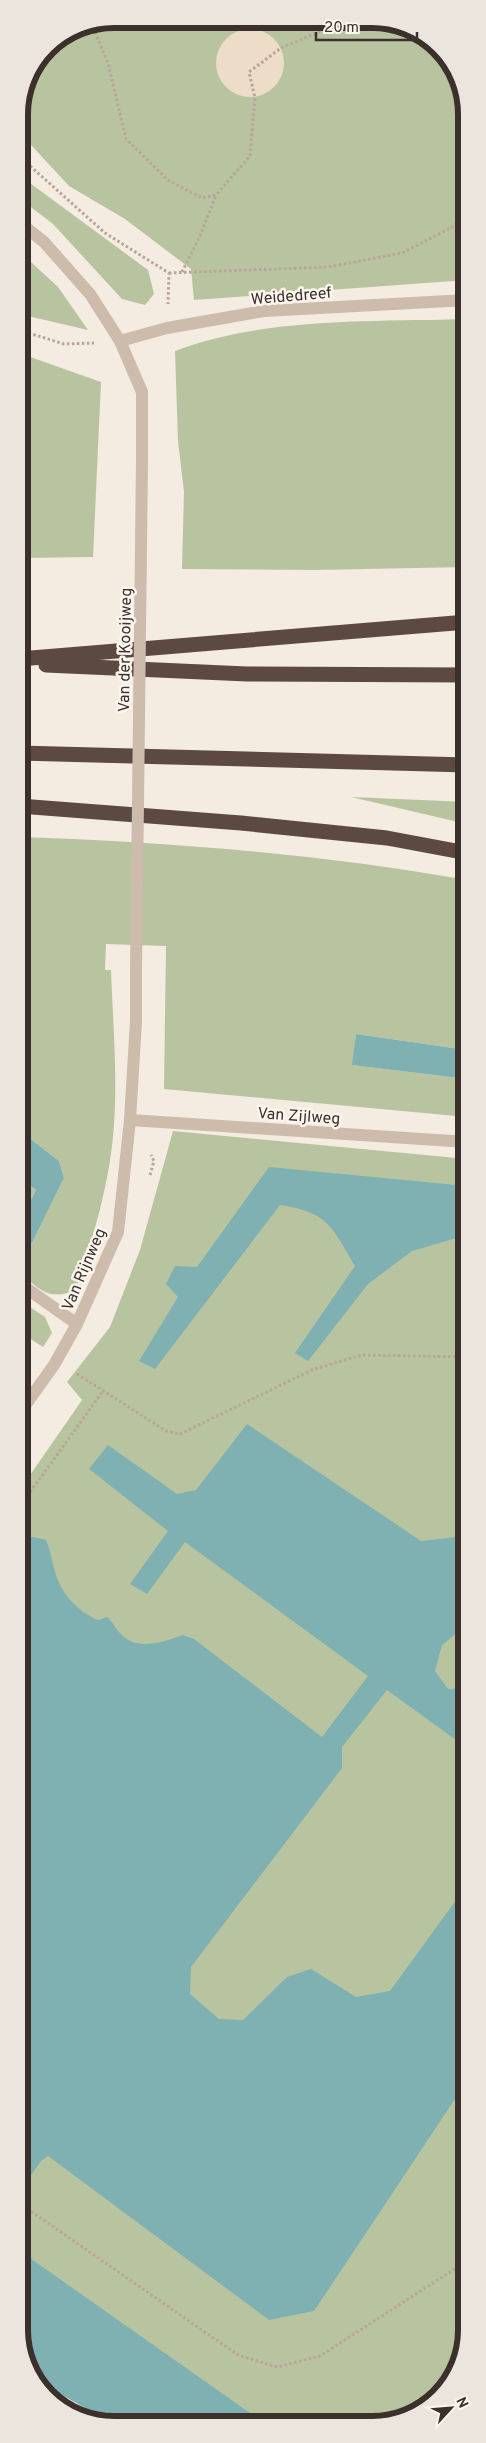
<svg xmlns="http://www.w3.org/2000/svg" width="486" height="2443" font-family="Overpass,sans-serif">
<style>
.green{fill:#b8c4a0}
.plaza{fill:#ecdcc8}
.water{fill:#7fb0b2}
.lines{fill:none;stroke-linecap:round;stroke-linejoin:round}
.path{stroke:#b9a596;stroke-width:3;stroke-dasharray:2.5 2.5;stroke-linecap:butt}
.minor{stroke:#cdbbac;stroke-width:12}
.motorway{stroke:#5c4a42;stroke-width:15}
.minor-bridge{stroke:#cdbbac;stroke-width:12}
.labels{text-anchor:middle;stroke-width:5;stroke-linejoin:round;paint-order:stroke}
.street-label{font-size:16px;fill:#3b302b;stroke:#fbf5ee}
.rim{fill:none;stroke:#3b302b;stroke-width:6}
</style>
<rect width="100%" height="100%" fill="#f4ebe1"/>
<g class="green">
<polygon points="114,19 397,22 444,51 466,102 467,280 194,300 191,269 125,219 69,186 19,132 19,108 47,46 78,26"/>
<polygon points="19,175 148,270 154,294 145,305 122,299 53,224 19,198"/>
<polygon points="19,251 58,287 88,330 19,314"/>
<path d="M467,319V567L315,570L182,569L184,492L178,441L175,351C264,317 372,322 467,319Z"/>
<polygon points="19,353 101,382 93,557 19,558"/>
<polygon points="351,797 467,802 467,824"/>
<path d="M19,837C169,842 319,854 467,880V1050L356,1034L353,1065L467,1079V1117L164,1089L166,946L106,944L105,970H111C113,1028 119,1089 112,1146C106,1196 91,1244 75,1291C46,1300 41,1290 19,1272V1236L32,1243L64,1178L59,1161L19,1130Z"/>
<polygon points="173,1131 467,1159 467,2335 440,2396 384,2423 153,2423 20,2341 19,1491 82,1400 67,1382 110,1327 140,1250"/>
<polygon points="19,1177 36,1190 19,1223"/>
<polygon points="19,1300 45,1317 52,1333 43,1347 26,1336 19,1345"/>
</g>
<circle class="plaza" cx="250" cy="63" r="34"/>
<g class="water">
<polygon points="356,1034 467,1050 467,1079 352,1065"/>
<polygon points="19,1130 59,1161 64,1178 32,1243 19,1236 19,1223 36,1190 19,1177"/>
<path d="M269,1167L467,1186V1235L412,1251L368,1284L308,1361L295,1353L355,1266C332,1227 328,1212 280,1205L155,1369L139,1361L178,1297L166,1284L175,1266L197,1267Z"/>
<path d="M247,1424L421,1541L457,1537L467,1526V1625L442,1645L435,1671L448,1689L467,1688V1748L387,1690L342,1747V1768L191,1967L190,1994L219,2019L243,2020L287,1977L311,1969L356,1997L390,1991L467,1885V2081L314,2311L269,2320L48,2156L41,2161L19,2192V2165L31,2149L29,2143L19,2136V1534L46,1540C51,1552 52,1563 56,1575C62,1595 79,1612 98,1620L107,1617C113,1622 116,1630 122,1635C138,1652 165,1641 183,1635L194,1639L322,1737L368,1676L185,1542L147,1594L130,1584L168,1531L89,1469L108,1445L177,1494L196,1490Z"/>
<polygon points="20,2251 264,2423 109,2422 38,2381 20,2341"/>
</g>
<g class="lines">
<g class="path">
<polyline points="91,23 108,63 126,139 168,180 202,198 216,195 250,156 255,98 249,72 281,48 345,21"/>
<polyline points="19,156 105,233 169,273 168,304"/>
<polyline points="182,272 201,234 216,195"/>
<polyline points="169,273 328,267 402,253 454,226 466,212"/>
<polyline points="19,330 64,344 94,343"/>
<polyline points="150,1175 154,1161 151,1155"/>
<polyline points="77,1374 166,1431 180,1434 312,1370 361,1355 467,1357"/>
<polyline points="19,1502 31,1491 103,1391"/>
<polyline points="19,2203 238,2355 277,2367 320,2356 467,2261"/>
</g>
<g class="minor">
<polyline points="19,222 44,242 90,294 120,341 142,392 142,461"/>
<polyline points="120,341 167,328 264,311 467,300"/>
<polyline points="130,1120 467,1142"/>
<polyline points="19,1283 77,1324"/>
<polyline points="19,1414 54,1365 77,1324 118,1232 130,1120 136,1021 136,971"/>
</g>
<g class="motorway">
<polyline points="19,659 467,622"/>
<polyline points="46,665 247,674 467,675"/>
<polyline points="19,753 467,765"/>
<polyline points="19,806 241,823 387,838 467,853"/>
</g>
<polyline class="minor-bridge" points="136,971 142,461"/>
</g>
<g class="labels">
<g class="street-label">
<text transform="translate(291 295) rotate(-5)" y="6">Weidedreef</text>
<text transform="translate(124 650) rotate(-89)" y="6">Van der Kooijweg</text>
<text transform="translate(299 1115) rotate(4)" y="6">Van Zijlweg</text>
<text transform="translate(83 1269) rotate(-67)" y="6">Van Rijnweg</text>
</g>
</g>
<path d="M0 0H486V2443H0ZM114 28H372A86 86 0 0 1 458 114V2330A86 86 0 0 1 372 2416H114A86 86 0 0 1 28 2330V114A86 86 0 0 1 114 28Z" fill="#ece5de" fill-rule="evenodd"/>
<path class="rim" d="M114 28H372A86 86 0 0 1 458 114V2330A86 86 0 0 1 372 2416H114A86 86 0 0 1 28 2330V114A86 86 0 0 1 114 28Z"/>
<g transform="translate(451 2408) rotate(64)" stroke="#fbf5ee" stroke-width="4" paint-order="stroke">
<path d="M0-4L9 19L0 12L-9 19Z" fill="#3b302b"/>
<text y="-8" font-size="14" font-weight="bold" text-anchor="middle" fill="#3b302b">N</text>
</g>
<path d="M316 32v8h101v-8" fill="none" stroke="#3b302b" stroke-width="2.5"/>
<text x="324" y="32" font-size="15" fill="#3b302b" stroke="#fbf5ee" stroke-width="4" paint-order="stroke">20 m</text>
</svg>
